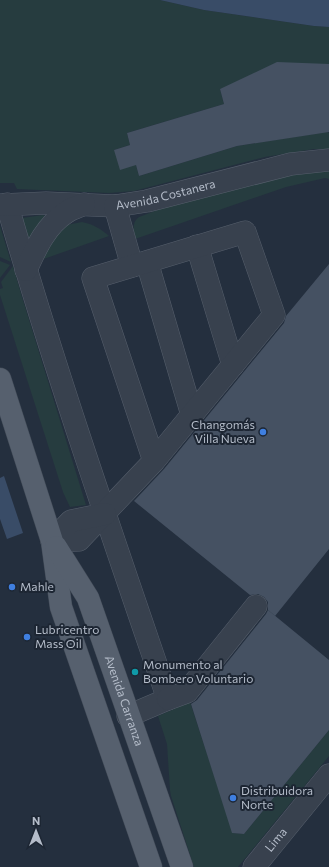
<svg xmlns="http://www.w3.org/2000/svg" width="329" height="867" font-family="Commissioner,sans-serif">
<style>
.green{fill:#263c3f}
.water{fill:#394c67}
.building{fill:#455162}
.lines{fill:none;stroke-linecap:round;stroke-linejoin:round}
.minor-casing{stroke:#565f6c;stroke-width:23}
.major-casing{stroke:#414a57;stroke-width:23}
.minor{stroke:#38414e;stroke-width:22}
.major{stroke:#56606e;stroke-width:22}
.shop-dot{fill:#3f7fe0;stroke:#1d2633;stroke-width:1.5}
.culture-dot{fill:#0f9aa8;stroke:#1d2633;stroke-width:1.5}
.labels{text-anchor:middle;stroke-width:4;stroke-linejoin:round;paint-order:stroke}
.street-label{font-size:12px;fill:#b4bcc9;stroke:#1d2633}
.poi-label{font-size:12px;fill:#b4bcc9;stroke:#1d2633;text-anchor:start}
</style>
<rect width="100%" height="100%" fill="#242f3e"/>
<g class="green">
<polygon points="0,0 160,0 204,10 314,26 329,27 329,64 220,89 224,104 127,133 130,145 114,150 136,165 139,176 237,146 327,132 329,133 329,149 314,149 265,157 134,191 109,193 17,189 14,183 0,183"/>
<path d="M329,169V179L325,178L286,187L135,239C133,231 132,222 139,217L168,206L295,173Z"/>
<polygon points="43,215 45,216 30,242 22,218"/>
<path d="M82,222C93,224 101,229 109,236L38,261L45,242L67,225Z"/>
<polygon points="0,226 11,262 0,257"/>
<polygon points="0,261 10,265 0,278"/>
<polygon points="13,266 22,297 86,505 70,507 63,492 0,295 0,289 3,288 1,282"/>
<polygon points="190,702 233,833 244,834 329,730 329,756 238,867 194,867 171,796 170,790 167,744 158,716"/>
</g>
<g class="water">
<polygon points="160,0 329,0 329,27 314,26 204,10"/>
<polygon points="4,476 23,533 7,539 0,519 0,478"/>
</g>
<g class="building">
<polygon points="277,62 329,64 329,132 237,146 139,176 136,165 120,170 114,150 130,145 127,133 224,104 220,89"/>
<polygon points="329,264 329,549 275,616 268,610 268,602 264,597 258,594 250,595 134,501 164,469 284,323 286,316"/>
<polygon points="268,610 329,660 329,730 244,834 232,833 191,704 197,700 266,614"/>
</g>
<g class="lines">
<g class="minor-casing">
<g id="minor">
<path d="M7,204C55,371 112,535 168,699L128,716"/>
<path id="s1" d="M0,205L46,203L115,206L147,201L291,164L329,160"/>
<polyline points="115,206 132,266"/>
<polyline points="197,246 233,365"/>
<polyline points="147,262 192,415"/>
<path d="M26,270C36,248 46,225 67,212C72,208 79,207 84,204"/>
<polyline points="52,541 79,540 154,461 274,315 245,232 93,278 154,461"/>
<polyline points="52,541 71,521 105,514"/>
<polyline points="168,699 187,692 256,606"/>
<path id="s2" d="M254,867L329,775"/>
</g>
</g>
<g class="major-casing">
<g id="major">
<polyline points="0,379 52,541 61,607 151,867"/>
<path id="s3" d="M56,547L88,598L182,867"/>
</g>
</g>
<use href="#minor" class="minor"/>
<use href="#major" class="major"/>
</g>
<g class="shop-dot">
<circle cx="263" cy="432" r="4"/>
<circle cx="12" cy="587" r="4"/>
<circle cx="27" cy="637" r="4"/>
<circle cx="233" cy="798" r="4"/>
</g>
<circle class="culture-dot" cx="135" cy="672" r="4"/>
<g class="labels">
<g class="street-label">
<text dy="4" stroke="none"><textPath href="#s1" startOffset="167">Avenida Costanera</textPath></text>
<text dy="4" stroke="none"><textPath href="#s3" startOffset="169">Avenida Carranza</textPath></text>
<text dy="4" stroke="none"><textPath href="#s2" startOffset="35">Lima</textPath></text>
</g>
<g class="poi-label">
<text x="255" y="429" text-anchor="end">Changomás<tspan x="255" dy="14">Villa Nueva</tspan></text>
<text x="20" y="591">Mahle</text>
<text x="35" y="634">Lubricentro<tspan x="35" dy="14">Mass Oil</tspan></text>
<text x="143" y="669">Monumento al<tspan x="143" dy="14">Bombero Voluntario</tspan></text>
<text x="241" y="795">Distribuidora<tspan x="241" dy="14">Norte</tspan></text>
</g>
</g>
<g transform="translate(36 831)" stroke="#1d2633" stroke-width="3" paint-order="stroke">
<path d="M0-3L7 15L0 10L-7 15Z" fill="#b4bcc9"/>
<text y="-6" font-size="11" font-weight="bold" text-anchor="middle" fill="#b4bcc9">N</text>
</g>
</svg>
